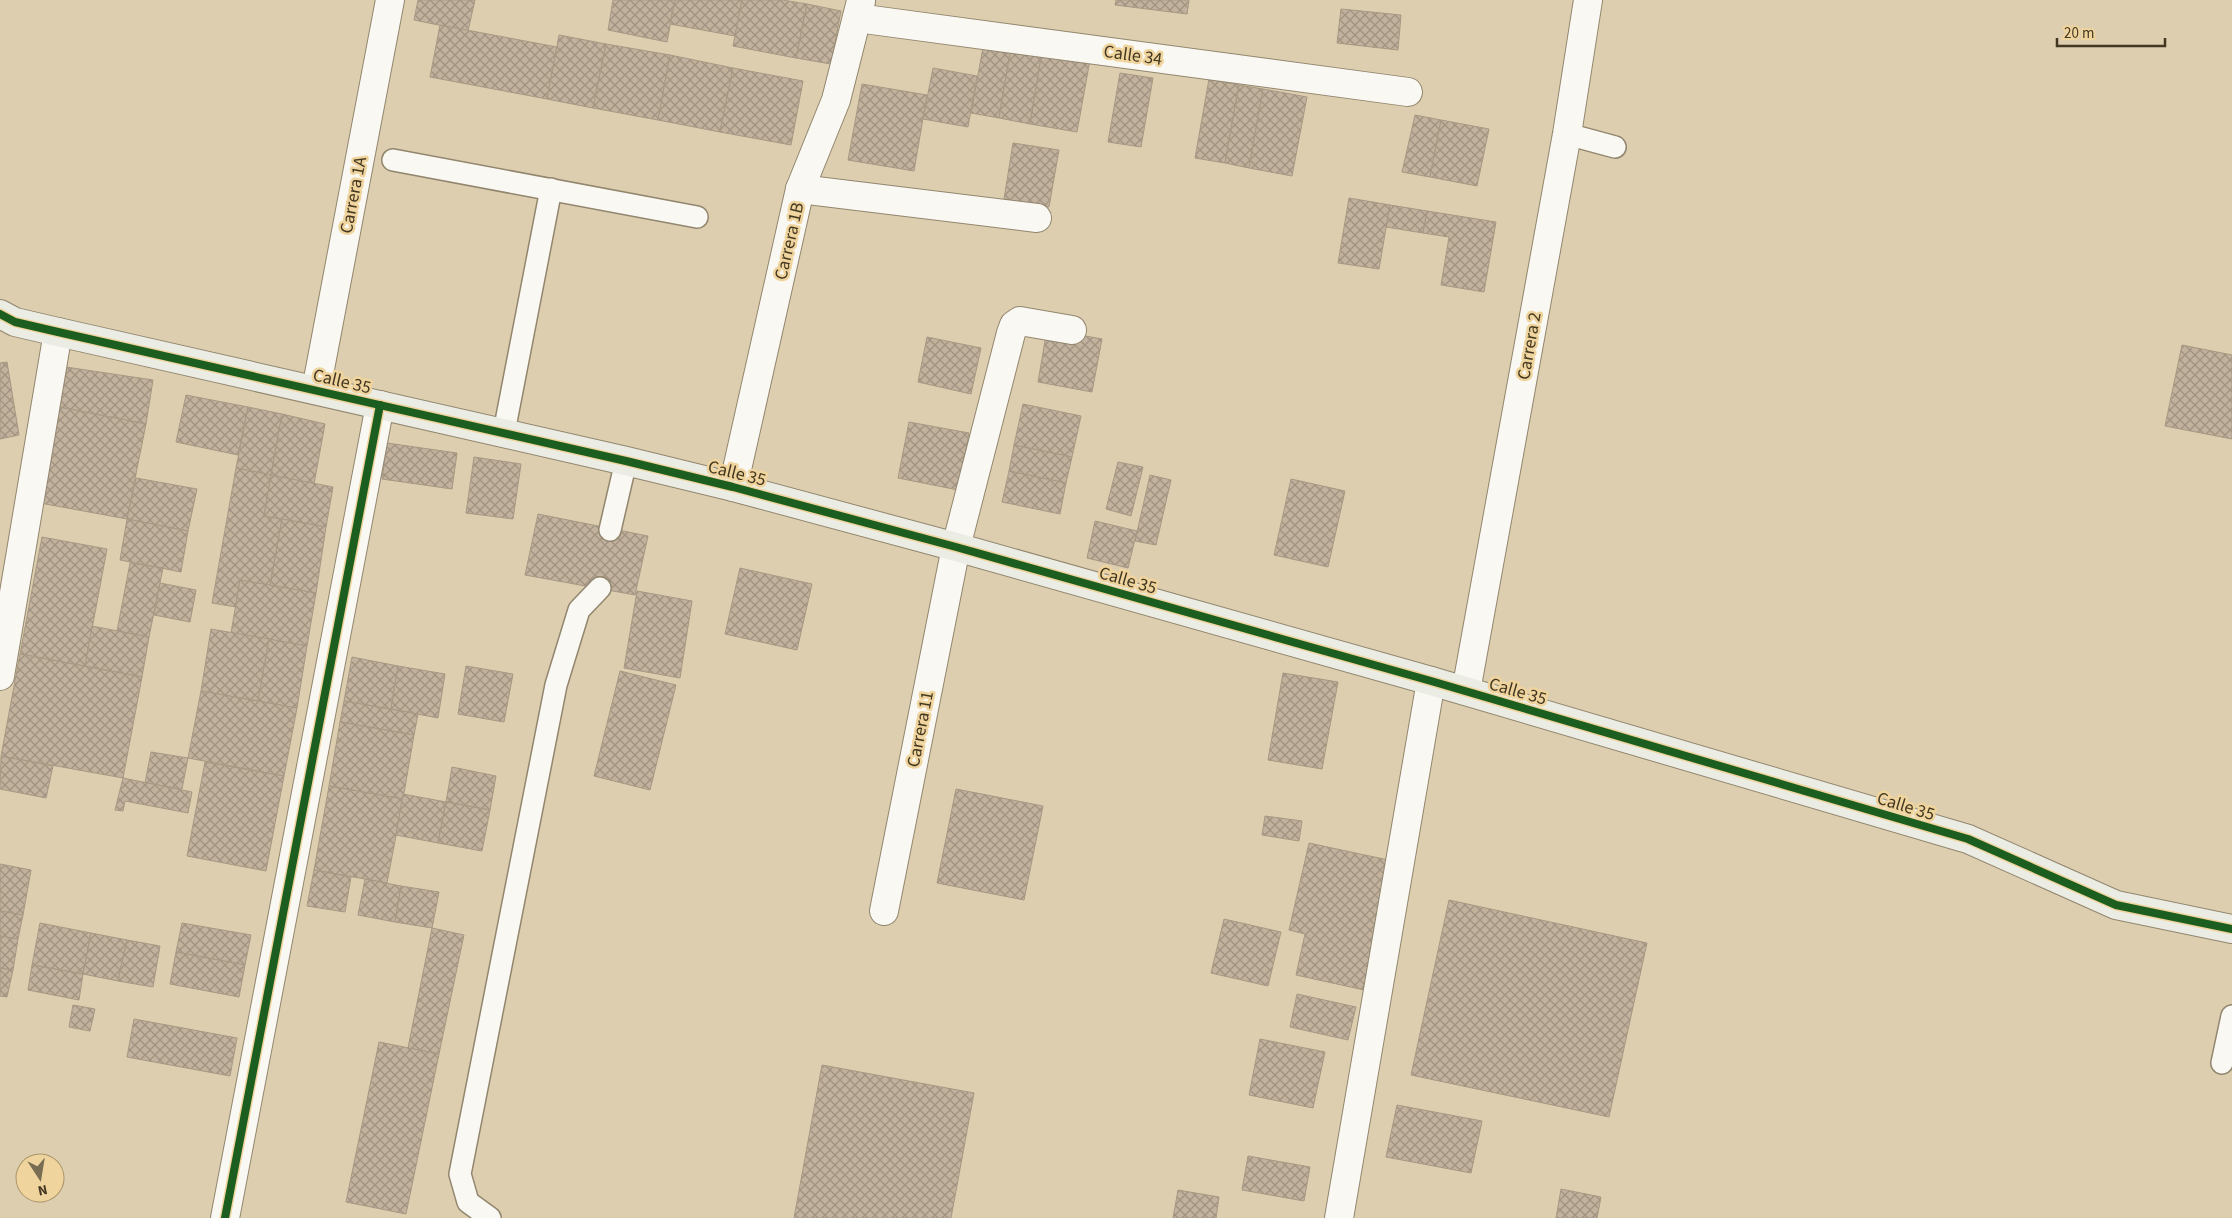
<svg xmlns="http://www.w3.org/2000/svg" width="2232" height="1218" font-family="'Source Sans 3',sans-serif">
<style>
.building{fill:url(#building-cross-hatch);stroke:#a79883}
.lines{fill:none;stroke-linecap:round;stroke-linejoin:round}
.lane-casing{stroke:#92866e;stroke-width:24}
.street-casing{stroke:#92866e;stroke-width:30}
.secondary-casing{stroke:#92866e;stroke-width:30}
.lane{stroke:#faf8f3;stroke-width:21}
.street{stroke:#faf8f3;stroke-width:28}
.secondary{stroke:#ebede5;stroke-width:28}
.cycleway-casing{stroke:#f0d49d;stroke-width:11}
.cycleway{stroke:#1b5e20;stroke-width:8}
.labels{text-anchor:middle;stroke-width:5;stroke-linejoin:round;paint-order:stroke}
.street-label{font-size:18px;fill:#423721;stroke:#f0d49d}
</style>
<defs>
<pattern id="building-cross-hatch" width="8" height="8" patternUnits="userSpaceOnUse" patternTransform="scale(1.25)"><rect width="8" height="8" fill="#c2b29d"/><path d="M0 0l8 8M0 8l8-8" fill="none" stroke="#9f9280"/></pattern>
</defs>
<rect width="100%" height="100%" fill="#ddceb0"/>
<g class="building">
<polygon points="418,0 475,0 468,31 414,20"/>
<polygon points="613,0 675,0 667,42 608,30"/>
<polygon points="675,0 742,0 735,36 670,24"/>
<polygon points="742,0 783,0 807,4 796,58 733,46"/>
<polygon points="1116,0 1189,0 1187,14 1115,5"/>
<polygon points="807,4 841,11 831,64 796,58"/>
<polygon points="1341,9 1401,15 1398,50 1337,43"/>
<polygon points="440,25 557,47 547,99 430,77"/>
<polygon points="559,35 606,44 593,108 547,99"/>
<polygon points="984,42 1011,47 999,118 971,113"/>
<polygon points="606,44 670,55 658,120 593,108"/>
<polygon points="1011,47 1042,52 1030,124 999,118"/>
<polygon points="1042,52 1090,60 1077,132 1030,124"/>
<polygon points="670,55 733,68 720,132 658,120"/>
<polygon points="733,68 803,81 791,145 720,132"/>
<polygon points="933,68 977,76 968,127 923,119"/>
<polygon points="1120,73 1153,78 1141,147 1108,142"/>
<polygon points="1209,79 1239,85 1225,163 1195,158"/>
<polygon points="862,84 927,95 914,171 848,160"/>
<polygon points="1239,85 1263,89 1249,168 1225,163"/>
<polygon points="1263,89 1307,97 1292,176 1249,168"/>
<polygon points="1415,115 1441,120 1430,177 1402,172"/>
<polygon points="1441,120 1489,129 1477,186 1430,177"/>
<polygon points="1013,143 1059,150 1049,207 1004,199"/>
<polygon points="1349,198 1390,205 1379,269 1338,263"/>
<polygon points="1390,205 1427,211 1423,233 1386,227"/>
<polygon points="1427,211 1496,222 1484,292 1441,285 1449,237 1423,233"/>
<polygon points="1047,329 1102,339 1092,392 1038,382"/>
<polygon points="927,337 981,348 971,394 918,382"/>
<polygon points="2182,345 2232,355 2232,439 2165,426"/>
<polygon points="7,362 19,435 0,439 0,363"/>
<polygon points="66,367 153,380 146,424 59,407"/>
<polygon points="186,395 248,407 238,455 176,442"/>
<polygon points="1023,404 1081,416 1072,457 1014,445"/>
<polygon points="59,407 146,424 127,519 40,503"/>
<polygon points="248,407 282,414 271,475 236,468"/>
<polygon points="282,414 325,424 314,484 271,475"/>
<polygon points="909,422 969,433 958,490 898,478"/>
<polygon points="387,443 457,453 452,489 382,479"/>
<polygon points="1014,445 1072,457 1066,483 1009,471"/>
<polygon points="474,457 521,464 513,519 466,513"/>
<polygon points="1118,462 1143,467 1131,516 1106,509"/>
<polygon points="236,468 271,475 264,516 282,519 270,586 240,580 236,607 212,603"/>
<polygon points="1009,471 1066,483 1060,514 1002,502"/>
<polygon points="271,475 333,487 326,527 264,516"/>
<polygon points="1150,475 1171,480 1156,545 1135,541"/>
<polygon points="136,478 197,489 188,531 127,519"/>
<polygon points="1291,479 1345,491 1328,567 1274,555"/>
<polygon points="538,514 648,536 635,595 525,575"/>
<polygon points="127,519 188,531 181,572 120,560"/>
<polygon points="282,519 326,527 316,593 270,586"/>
<polygon points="1095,521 1137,531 1128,568 1087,558"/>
<polygon points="42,537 107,549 85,666 20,654"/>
<polygon points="130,563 163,568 149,637 117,631"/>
<polygon points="740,568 812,584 797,650 725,634"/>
<polygon points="240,580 316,593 307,646 231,633"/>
<polygon points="160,583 196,590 190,622 154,615"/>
<polygon points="637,591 692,601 680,678 624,668"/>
<polygon points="92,626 149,637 142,677 85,666"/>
<polygon points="211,629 269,639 258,701 201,691"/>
<polygon points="269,639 307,646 297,708 258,701"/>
<polygon points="20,654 142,677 123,778 1,756"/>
<polygon points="352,657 398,666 391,709 344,701"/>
<polygon points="398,666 445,674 438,718 391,709"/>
<polygon points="466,666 513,674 504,722 458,714"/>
<polygon points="620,671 676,685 650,790 594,776"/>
<polygon points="1283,673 1338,682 1322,769 1268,760"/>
<polygon points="201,691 297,708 284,776 188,758"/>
<polygon points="344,701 418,714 414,735 340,722"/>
<polygon points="340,722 414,735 403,799 329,786"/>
<polygon points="151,752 188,758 182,789 145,783"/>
<polygon points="1,756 53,766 46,798 0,789"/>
<polygon points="205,762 284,776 266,871 187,856"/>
<polygon points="452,767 496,776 490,810 446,802"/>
<polygon points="123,778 192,792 188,813 125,801 123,811 115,810"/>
<polygon points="329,786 403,799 387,883 314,870"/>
<polygon points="956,789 1043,806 1024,900 937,883"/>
<polygon points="403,794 446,802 438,843 396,835"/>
<polygon points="446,802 490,810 482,851 438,843"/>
<polygon points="1265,816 1302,821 1299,841 1262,835"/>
<polygon points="1309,843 1393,861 1364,990 1296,975 1305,934 1289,930"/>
<polygon points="0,864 31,870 23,915 0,911"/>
<polygon points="314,870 351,877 345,912 307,906"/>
<polygon points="365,879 401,886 395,922 358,915"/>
<polygon points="401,886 439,892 432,928 395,922"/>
<polygon points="1449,900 1647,943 1609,1117 1411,1075"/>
<polygon points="0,911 23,915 18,939 0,936"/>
<polygon points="1224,919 1281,932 1268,986 1211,973"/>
<polygon points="40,923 91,933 83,974 32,965"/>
<polygon points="182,923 251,935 245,965 176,952"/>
<polygon points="432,928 464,935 439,1054 408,1048"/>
<polygon points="91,933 127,940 118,981 83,974"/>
<polygon points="0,936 18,939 13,970 0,968"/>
<polygon points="127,940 160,946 153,987 118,981"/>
<polygon points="176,952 245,965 239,997 170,984"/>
<polygon points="32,965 83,974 79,1000 28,990"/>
<polygon points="0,968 13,970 7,997 0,996"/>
<polygon points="1297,994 1356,1007 1348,1040 1290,1027"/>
<polygon points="73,1005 95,1009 90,1031 69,1027"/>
<polygon points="134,1019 237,1038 230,1076 127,1057"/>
<polygon points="1260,1039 1325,1052 1313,1108 1249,1095"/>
<polygon points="379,1042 439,1054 406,1214 346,1202"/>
<polygon points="822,1065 974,1093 951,1218 794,1218"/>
<polygon points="1397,1105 1482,1121 1471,1173 1386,1157"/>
<polygon points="1248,1156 1310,1167 1304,1201 1242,1190"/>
<polygon points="1561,1189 1601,1197 1597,1218 1556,1218"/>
<polygon points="1178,1190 1219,1197 1216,1218 1173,1218"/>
</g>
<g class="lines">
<g class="lane-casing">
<g id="lane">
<polyline points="1567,134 1615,147"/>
<polyline points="393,160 697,217"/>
<polyline points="504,432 551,189"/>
<polyline points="610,530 626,461"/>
<polyline points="2222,1063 2232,1016"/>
<polyline points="490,1218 468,1202 460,1174 556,685 579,610 600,588"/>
</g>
</g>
<g class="street-casing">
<g id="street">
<polyline points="857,18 1408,92"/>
<polyline points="800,189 1037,218"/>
<polyline points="316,390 390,0"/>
<polyline points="733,487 800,189 836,100 861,1"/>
<polyline points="0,676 58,332"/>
<polyline points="1466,691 1567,134 1588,0"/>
<polyline points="884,911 956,547 1011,333 1014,325 1020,321 1072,330"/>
<polyline points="225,1218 380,405"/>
<polyline points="1339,1218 1431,681"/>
</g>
</g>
<g class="secondary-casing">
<polyline id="secondary" points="0,314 15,322 58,332 626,461 733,487 956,547 1431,681 1968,839 2116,905 2232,929"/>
</g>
<use href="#lane" class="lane"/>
<use href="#street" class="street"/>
<use href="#secondary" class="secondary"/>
<g class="cycleway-casing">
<g id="cycleway">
<polyline points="0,314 15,322 58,332 626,461 733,487 956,547 1431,681 1968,839 2116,905 2232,929"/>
<polyline points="225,1218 380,405"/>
</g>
</g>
<use href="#cycleway" class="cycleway"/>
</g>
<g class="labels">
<g class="street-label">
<text transform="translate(1133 55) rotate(8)" y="6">Calle 34</text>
<text transform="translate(353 195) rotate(-79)" y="6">Carrera 1A</text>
<text transform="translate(789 241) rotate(-77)" y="6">Carrera 1B</text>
<text transform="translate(1529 346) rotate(-80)" y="6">Carrera 2</text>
<text transform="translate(342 381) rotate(13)" y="6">Calle 35</text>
<text transform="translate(737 473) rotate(14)" y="6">Calle 35</text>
<text transform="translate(1128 580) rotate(16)" y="6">Calle 35</text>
<text transform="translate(1518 691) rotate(16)" y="6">Calle 35</text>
<text transform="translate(920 729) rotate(-79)" y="6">Carrera 11</text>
<text transform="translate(1906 806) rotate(17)" y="6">Calle 35</text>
</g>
</g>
<g transform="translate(40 1178) rotate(168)"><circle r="24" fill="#f0d49d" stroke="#aa956b"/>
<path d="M0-4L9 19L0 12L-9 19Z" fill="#786c53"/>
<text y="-8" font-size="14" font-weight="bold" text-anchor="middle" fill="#423721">N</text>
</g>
<path d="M2057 38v8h108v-8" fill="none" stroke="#423721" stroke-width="2.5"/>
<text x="2064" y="38" font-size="15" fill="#423721" stroke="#f0d49d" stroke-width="4" paint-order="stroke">20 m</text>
</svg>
